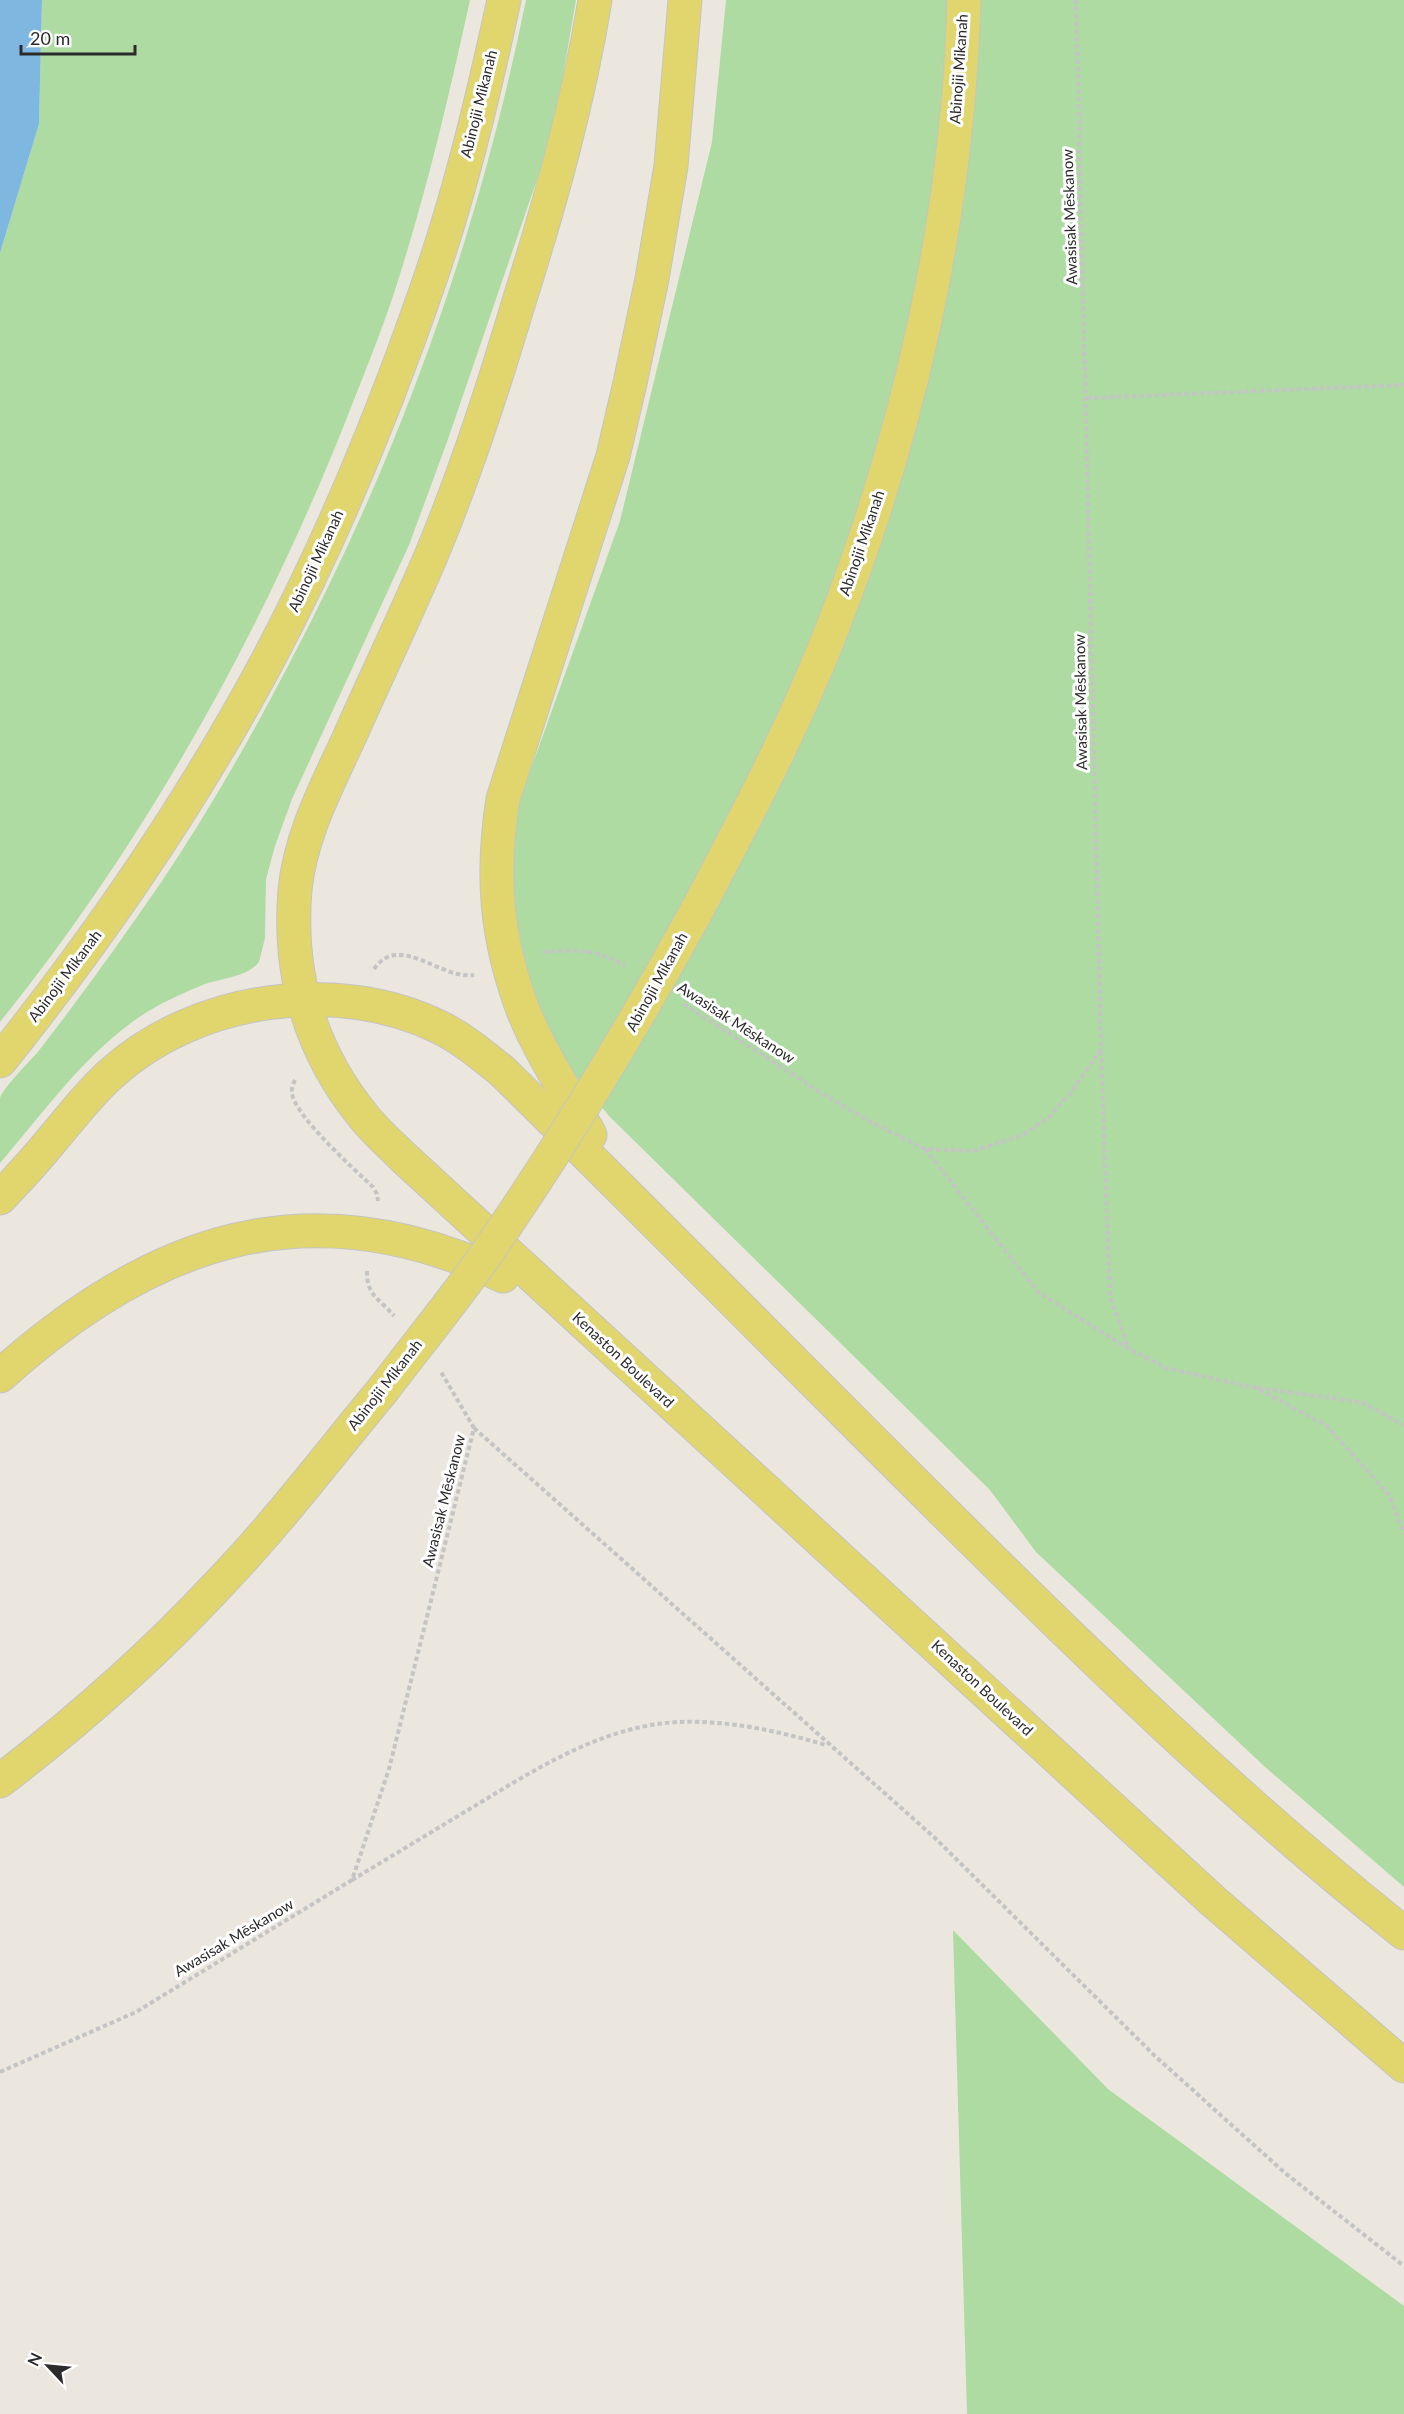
<svg xmlns="http://www.w3.org/2000/svg" width="1404" height="2414" font-family="Lato,sans-serif">
<style>
.green{fill:#addba2}
.water{fill:#7eb8e1}
.lines{fill:none;stroke-linecap:round;stroke-linejoin:round}
.primary-casing{stroke:#c4c4c4;stroke-width:35}
.path{stroke:#c4c4c4;stroke-width:4;stroke-dasharray:4.5 3;stroke-linecap:butt}
.primary{stroke:#e1d66e;stroke-width:33}
.primary-bridge-casing{stroke:#c4c4c4;stroke-width:35;stroke-linecap:butt}
.primary-bridge{stroke:#e1d66e;stroke-width:33}
.labels{text-anchor:middle;stroke-width:6;stroke-linejoin:round;paint-order:stroke}
.street-label{font-size:15px;fill:#2b2b2b;stroke:#fff}
</style>
<rect width="100%" height="100%" fill="#ebe7df"/>
<g class="green">
<path d="M42,0H470C450,91 429,182 401,271C387,318 368,364 350,410C264,629 148,838 0,1022V253L39,124Z"/>
<path d="M526,0H576L556,116L542,165L447,442L409,545L292,799L275,846L266,879L265,938L259,962C247,977 223,978 205,984C185,992 165,1001 147,1012C88,1049 45,1111 0,1163C0,1150 0,1108 0,1098C3,1088 29,1062 37,1053C80,998 120,942 160,884C207,814 249,741 288,666C401,452 478,236 526,0Z"/>
<polygon points="726,0 1404,0 1404,1887 1264,1766 1036,1552 990,1490 610,1117 576,1076 548,1033 519,957 508,904 514,816 620,521 712,142"/>
<polygon points="953,1930 1108,2089 1404,2306 1404,2414 967,2414"/>
</g>
<polygon class="water" points="0,0 42,0 39,124 0,253"/>
<g class="lines">
<g class="primary-casing">
<g id="primary">
<path d="M595,0C578,105 549,207 517,308C492,392 465,475 431,556C405,617 376,677 349,738C327,786 300,836 295,890C288,975 310,1051 364,1117C375,1131 390,1144 403,1157L1213,1901L1404,2066"/>
<path d="M696,912C745,819 794,727 832,629C910,430 958,215 964,0"/>
<path d="M0,1061C101,935 192,802 268,660C331,541 383,415 427,288C460,194 483,97 504,0"/>
<path d="M590,1135C568,1094 540,1053 523,1010C496,938 491,875 503,799L613,456L630,383L652,279L671,166L685,0"/>
<path d="M0,1198C17,1180 35,1161 51,1141C71,1118 89,1093 112,1073C196,997 337,977 439,1027C462,1038 482,1055 502,1071C650,1216 795,1364 942,1510C1090,1657 1240,1803 1404,1933"/>
<path d="M0,1376C152,1239 309,1184 503,1276"/>
<path d="M0,1781C78,1721 150,1658 217,1586C276,1525 328,1456 382,1391"/>
</g>
</g>
<g class="path">
<polyline points="1087,398 1404,385"/>
<path d="M543,952C576,950 596,948 625,966"/>
<path d="M374,969C400,932 440,980 474,975"/>
<polyline points="684,1004 823,1094 871,1122 925,1149 973,1151 1023,1135 1050,1116 1072,1091 1101,1049 1076,0"/>
<polyline points="1101,1051 1110,1297 1129,1349"/>
<path d="M295,1080C293,1084 291,1089 292,1094C297,1118 354,1169 373,1187L377,1194L378,1201"/>
<polyline points="925,1149 1038,1292 1129,1349 1166,1368 1256,1388 1326,1425 1389,1495 1404,1534"/>
<path d="M367,1271C366,1295 380,1299 394,1316"/>
<polyline points="1258,1388 1361,1402 1404,1425"/>
<polyline points="474,1428 935,1838 1155,2056 1285,2173 1404,2266"/>
<path d="M352,1880C392,1856 433,1831 473,1807C536,1769 602,1726 678,1722C728,1720 778,1731 826,1745"/>
<polyline points="0,2072 136,2012 352,1880 389,1769 474,1428 441,1372"/>
</g>
<use href="#primary" class="primary"/>
<g class="primary-bridge-casing">
<path id="primary-bridge" d="M382,1391C417,1345 454,1300 487,1253C563,1143 632,1029 696,912"/>
</g>
<use href="#primary-bridge" class="primary-bridge"/>
</g>
<g class="labels">
<g class="street-label">
<text transform="translate(959 69) rotate(-86)" y="5">Abinojii Mikanah</text>
<text transform="translate(479 104) rotate(-76)" y="5">Abinojii Mikanah</text>
<text transform="translate(1070 217) rotate(-92)" y="5">Awasisak Mēskanow</text>
<text transform="translate(862 543) rotate(-71)" y="5">Abinojii Mikanah</text>
<text transform="translate(316 561) rotate(-65)" y="5">Abinojii Mikanah</text>
<text transform="translate(1081 702) rotate(-91)" y="5">Awasisak Mēskanow</text>
<text transform="translate(65 976) rotate(-53)" y="5">Abinojii Mikanah</text>
<text transform="translate(657 982) rotate(-61)" y="5">Abinojii Mikanah</text>
<text transform="translate(736 1023) rotate(33)" y="5">Awasisak Mēskanow</text>
<text transform="translate(623 1360) rotate(43)" y="5">Kenaston Boulevard</text>
<text transform="translate(385 1385) rotate(-52)" y="5">Abinojii Mikanah</text>
<text transform="translate(444 1501) rotate(-76)" y="5">Awasisak Mēskanow</text>
<text transform="translate(982 1688) rotate(43)" y="5">Kenaston Boulevard</text>
<text transform="translate(234 1938) rotate(-31)" y="5">Awasisak Mēskanow</text>
</g>
</g>
<g transform="translate(48 2366) rotate(296)" stroke="#ffffff" stroke-width="4.5" paint-order="stroke">
<path d="M0-4.5L10 22L0 15L-10 22Z" fill="#2b2b2b"/>
<text y="-9" font-size="16" font-weight="bold" text-anchor="middle" fill="#2b2b2b">N</text>
</g>
<path d="M21 45v9h114v-9" fill="none" stroke="#2b2b2b" stroke-width="3"/>
<text x="30" y="45" font-size="18" fill="#2b2b2b" stroke="#ffffff" stroke-width="4.5" paint-order="stroke">20 m</text>
</svg>
